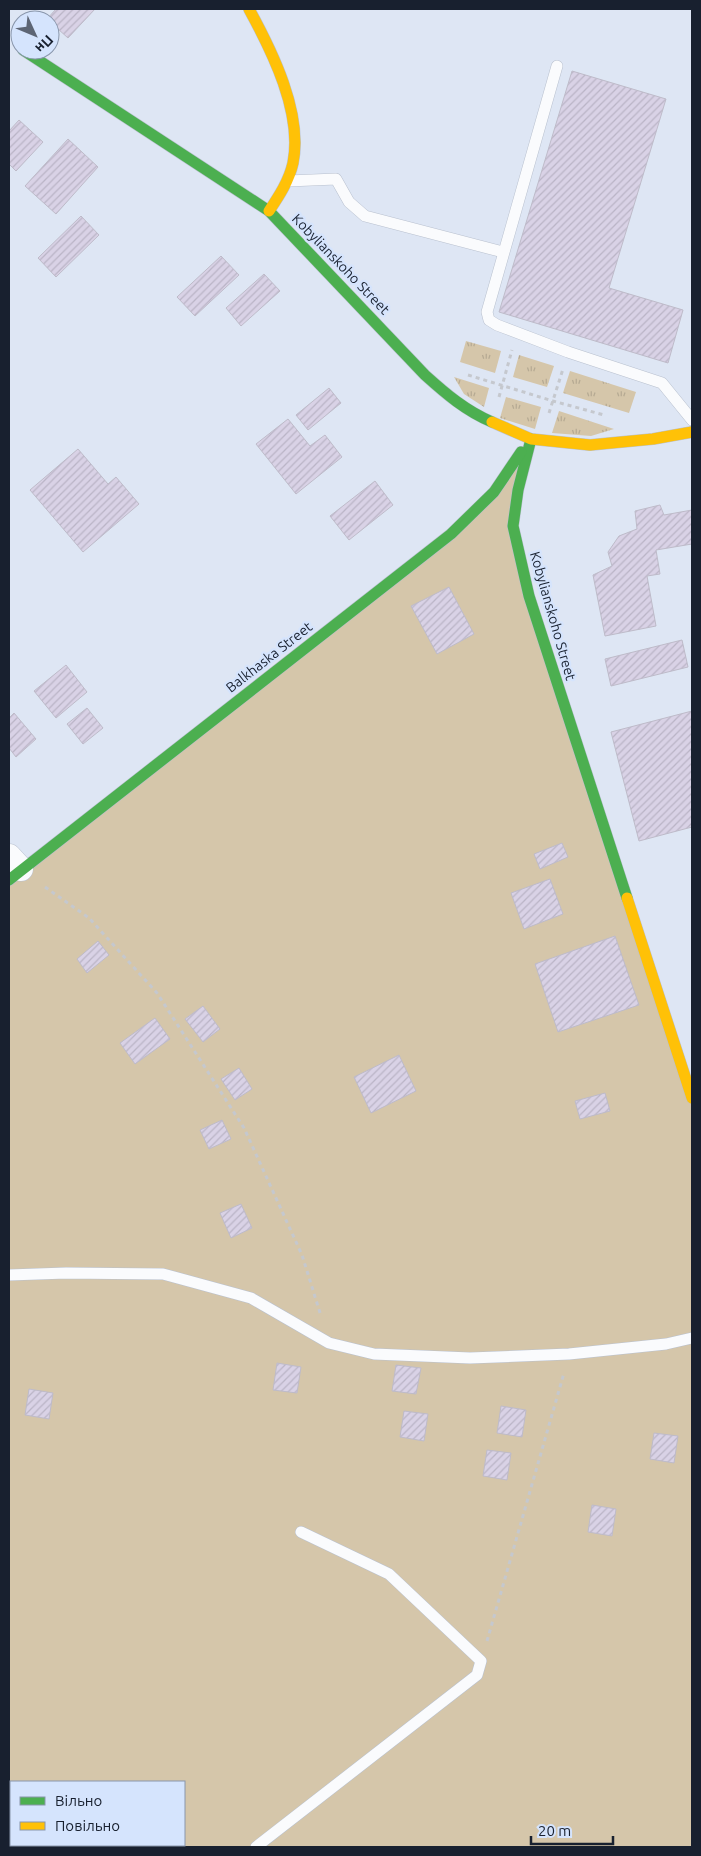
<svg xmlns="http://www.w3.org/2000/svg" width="701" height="1856" font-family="Ubuntu,sans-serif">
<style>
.grass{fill:url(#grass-tufts)}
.green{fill:#d5c6aa;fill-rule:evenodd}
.building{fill:url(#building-hatch);stroke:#bebbc9}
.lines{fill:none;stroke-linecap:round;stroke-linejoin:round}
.lane-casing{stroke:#b9c1cf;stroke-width:12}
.street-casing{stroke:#b9c1cf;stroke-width:25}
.fast-casing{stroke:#b9c1cf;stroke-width:12}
.slow-casing{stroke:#b9c1cf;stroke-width:12}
.path{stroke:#c5c8ce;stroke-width:3;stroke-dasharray:4 4;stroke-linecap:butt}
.lane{stroke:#fafbfd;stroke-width:11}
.street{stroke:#fafbfd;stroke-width:24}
.fast{stroke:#4caf50;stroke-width:11}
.slow{stroke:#ffc107;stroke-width:11}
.labels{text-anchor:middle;stroke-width:4.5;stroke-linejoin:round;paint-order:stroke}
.street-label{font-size:14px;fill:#18202f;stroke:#d5e4fd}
</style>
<defs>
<pattern id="grass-tufts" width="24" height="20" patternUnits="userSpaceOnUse" patternTransform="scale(1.25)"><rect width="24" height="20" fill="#d5c6aa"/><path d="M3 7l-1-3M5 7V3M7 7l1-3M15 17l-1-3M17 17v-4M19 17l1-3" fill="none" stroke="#b6aa93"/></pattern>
<pattern id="building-hatch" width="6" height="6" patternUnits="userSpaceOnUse" patternTransform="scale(1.25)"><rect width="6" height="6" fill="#d9d2e6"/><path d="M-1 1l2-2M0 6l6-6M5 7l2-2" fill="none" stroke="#bab4c6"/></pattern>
</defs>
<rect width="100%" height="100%" fill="#dee6f4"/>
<g class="grass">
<polygon points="466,341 501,351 495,373 460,362"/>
<polygon points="519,355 554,366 547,387 513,377"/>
<polygon points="570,371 636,392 629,413 563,393"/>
<polygon points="454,377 489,388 484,407 464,394"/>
<polygon points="506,397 541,407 535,429 500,418"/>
<polygon points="559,411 614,429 591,436 552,433"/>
</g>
<path class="green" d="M531,439L513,526L692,1098V1847H9V880L451,534ZM11,1782H184V1845H11Z"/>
<g class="building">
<polygon points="56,9 95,9 68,38 47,19"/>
<polygon points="572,71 666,99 609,288 683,310 668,363 499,312"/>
<polygon points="19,120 43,142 16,171 9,164 9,131"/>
<polygon points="68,139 98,167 56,214 25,186"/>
<polygon points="81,216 99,235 56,277 38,258"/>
<polygon points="221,256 239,275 195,316 177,297"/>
<polygon points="264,274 280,291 241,326 226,308"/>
<polygon points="329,388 341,403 308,430 296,415"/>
<polygon points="288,419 310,446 325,435 342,457 296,494 256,444"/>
<polygon points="78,449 108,484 116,477 139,504 83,552 30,490"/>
<polygon points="375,481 393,505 349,540 330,516"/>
<polygon points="660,505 664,515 692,510 692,544 656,550 660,574 647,576 656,626 605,636 593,575 612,566 608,552 619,536 637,529 635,511"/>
<polygon points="449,587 474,634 437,654 411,606"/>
<polygon points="682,640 688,667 611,686 605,659"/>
<polygon points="66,665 87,692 56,718 34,691"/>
<polygon points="87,708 103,728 83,744 67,724"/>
<polygon points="692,711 692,827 639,841 611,732"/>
<polygon points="14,713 36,739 16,757 9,748 9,718"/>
<polygon points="562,843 568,857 540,869 534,854"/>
<polygon points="550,879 563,914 524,929 511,893"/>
<polygon points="615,936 639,1005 558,1032 535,964"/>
<polygon points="98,941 109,955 87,973 77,959"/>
<polygon points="203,1006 220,1029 203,1042 185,1019"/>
<polygon points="155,1018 170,1039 135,1064 120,1043"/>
<polygon points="399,1055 416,1091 371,1113 354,1077"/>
<polygon points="239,1068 252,1089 235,1100 221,1079"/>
<polygon points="605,1093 610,1111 580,1119 575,1101"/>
<polygon points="222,1120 231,1139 209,1149 200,1130"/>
<polygon points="241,1204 252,1228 231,1238 220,1213"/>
<polygon points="277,1363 301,1367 297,1393 273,1390"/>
<polygon points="396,1365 421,1368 416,1394 392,1391"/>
<polygon points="29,1389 53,1393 49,1419 25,1415"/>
<polygon points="501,1406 526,1410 522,1437 497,1433"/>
<polygon points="404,1411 428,1414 424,1441 400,1437"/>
<polygon points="654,1433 678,1436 674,1463 650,1459"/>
<polygon points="487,1450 511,1453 507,1480 483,1476"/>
<polygon points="592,1505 616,1509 612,1536 588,1532"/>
</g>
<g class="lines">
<g class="lane-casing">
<g id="lane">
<polyline points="557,66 487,312 489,320 497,325 568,352 662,383 692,420"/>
<polyline points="288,181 336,179 349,202 365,216 503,252"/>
<polyline points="9,1275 66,1273 163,1274 251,1298 329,1343 374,1354 470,1358 569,1354 666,1344 692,1338"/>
<polyline points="256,1847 477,1675 481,1661 389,1574 301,1532"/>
</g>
</g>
<g class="street-casing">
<polyline id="street" points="9,856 21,869"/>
</g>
<g class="fast-casing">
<g id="fast">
<path d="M23,50L269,211L425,375C446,394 466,411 492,422"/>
<polyline points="531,439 518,490 513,526 529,596 627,898"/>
<polyline points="9,880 451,534 494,492 521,452"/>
</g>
</g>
<g class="slow-casing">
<g id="slow">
<path d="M249,9C272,51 303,113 293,163C289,181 279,196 269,211"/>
<polyline points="492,422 531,439 590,445 653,439 692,432"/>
<polyline points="627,898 692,1098"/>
</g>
</g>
<g class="path">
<polyline points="468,375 553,401 604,415"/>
<polyline points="499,397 512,350"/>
<polyline points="549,413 563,369"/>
<polyline points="45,887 89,918 157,993 244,1128 302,1255 321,1316"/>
<polyline points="487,1641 564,1373"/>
</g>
<use href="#lane" class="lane"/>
<use href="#street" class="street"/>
<use href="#fast" class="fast"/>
<use href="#slow" class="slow"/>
</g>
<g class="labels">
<g class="street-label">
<text transform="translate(341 264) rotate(46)" y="5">Kobylianskoho Street</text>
<text transform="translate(553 616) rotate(74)" y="5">Kobylianskoho Street</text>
<text transform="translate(269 657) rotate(-38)" y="5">Balkhaska Street</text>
</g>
</g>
<rect width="701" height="1856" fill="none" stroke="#18202f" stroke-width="20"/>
<rect x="10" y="1781" width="175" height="65" fill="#d5e4fd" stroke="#8996ab"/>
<rect x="20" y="1797" width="25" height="8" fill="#4caf50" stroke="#8996ab"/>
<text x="55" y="1806" font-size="15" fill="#18202f">Вільно</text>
<rect x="20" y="1822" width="25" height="8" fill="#ffc107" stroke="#8996ab"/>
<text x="55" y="1831" font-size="15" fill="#18202f">Повільно</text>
<g transform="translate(35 35) rotate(134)"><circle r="24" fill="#d5e4fd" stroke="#8996ab"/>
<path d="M0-4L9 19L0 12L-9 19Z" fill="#5d6574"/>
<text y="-8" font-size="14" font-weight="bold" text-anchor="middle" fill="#18202f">Пн</text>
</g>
<path d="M531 1836v8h82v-8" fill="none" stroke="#18202f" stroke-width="2.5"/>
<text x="538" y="1836" font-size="15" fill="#18202f" stroke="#d5e4fd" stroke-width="4" paint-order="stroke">20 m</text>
</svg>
